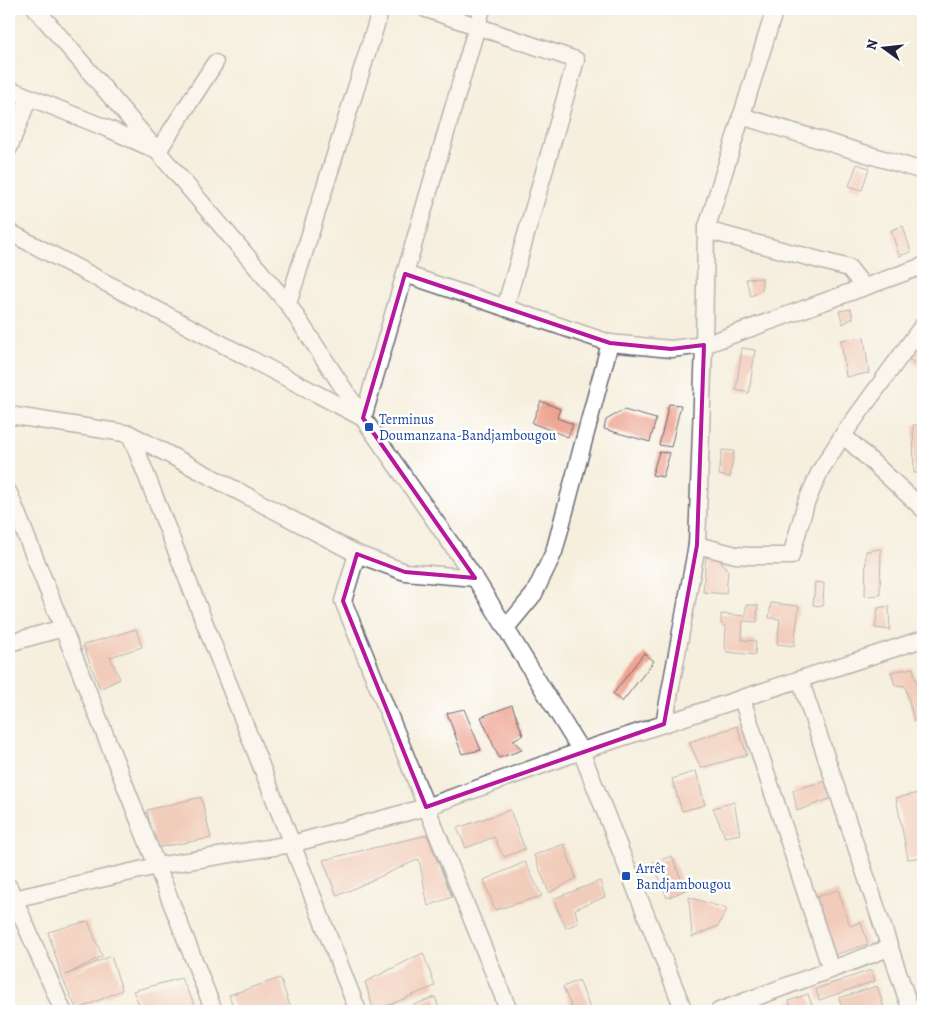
<svg xmlns="http://www.w3.org/2000/svg" width="932" height="1020" font-family="Alegreya,serif">
<style>
.building{fill:#eda390}
.lines{fill:none;stroke-linecap:round;stroke-linejoin:round}
.minor-casing{stroke:#6c6a74;stroke-width:19}
.minor{stroke:#fff;stroke-width:16}
.marked{fill:none;stroke:#b5179e;stroke-width:4;stroke-linejoin:round}
.transit-dot{fill:#1a4fb4;stroke:#fff;stroke-width:2}
.labels{text-anchor:middle;stroke-width:5;stroke-linejoin:round;paint-order:stroke}
.transit-label{font-size:14px;fill:#164399;stroke:#fff;text-anchor:start}
</style>
<rect width="100%" height="100%" fill="#fff"/>
<filter id="ink" filterUnits="userSpaceOnUse"><feTurbulence type="fractalNoise" baseFrequency=".02" numOctaves="2"/><feDisplacementMap in="SourceGraphic" scale="10" xChannelSelector="R" yChannelSelector="G"/><feConvolveMatrix kernelMatrix="1 2 1 2 8 2 1 2 1" color-interpolation-filters="sRGB"/></filter>
<filter id="wash" filterUnits="userSpaceOnUse"><feTurbulence type="fractalNoise" baseFrequency=".0096" numOctaves="4" result="noise"/><feDisplacementMap in="SourceGraphic" scale="20" xChannelSelector="R" yChannelSelector="G"/><feGaussianBlur stdDeviation="1.12" result="paint"/><feColorMatrix in="noise" values="0 0 0 0 0 0 0 0 0 0 0 0 0 0 0 0 0 1.4 0 .05"/><feComposite in="paint" operator="in"/></filter>
<g filter="url(#wash)">
<rect width="100%" height="100%" fill="#f6efde"/>
<g id="blocks">
<g class="building">
<polygon points="857,164 869,168 862,190 849,186"/>
<polygon points="903,226 911,252 899,256 891,230"/>
<polygon points="762,278 762,290 751,296 746,279"/>
<polygon points="851,309 853,318 843,324 839,311"/>
<polygon points="864,337 869,373 846,377 841,340"/>
<polygon points="923,342 923,370 909,359"/>
<polygon points="742,348 755,350 749,393 736,390"/>
<polygon points="541,401 560,409 557,418 573,424 568,437 532,423"/>
<polygon points="669,404 681,405 671,447 659,445"/>
<polygon points="624,410 656,419 650,442 604,429 606,420"/>
<polygon points="913,425 923,425 923,473 914,473"/>
<polygon points="722,450 734,451 730,477 719,475"/>
<polygon points="659,452 670,453 663,477 652,475"/>
<polygon points="881,549 880,595 865,596 866,551"/>
<polygon points="706,557 719,559 728,571 726,594 703,592"/>
<polygon points="815,582 824,583 823,606 813,605"/>
<polygon points="771,603 799,606 794,646 777,644 780,619 769,618"/>
<polygon points="746,605 758,605 757,622 743,621 742,640 756,641 755,655 727,652 725,647 726,627 721,624 721,614 746,616"/>
<polygon points="889,606 890,630 875,628 878,608"/>
<polygon points="136,629 142,647 110,657 120,679 100,689 83,645"/>
<polygon points="644,653 654,661 622,702 613,694"/>
<polygon points="913,668 923,710 923,721 914,721 905,686 895,685 891,672"/>
<polygon points="512,705 523,735 513,740 522,750 499,758 481,717"/>
<polygon points="464,709 481,750 462,754 447,713"/>
<polygon points="737,726 747,755 701,768 689,742"/>
<polygon points="696,771 705,805 682,811 672,779"/>
<polygon points="825,781 832,798 797,811 793,790"/>
<polygon points="923,792 923,857 908,859 896,798"/>
<polygon points="201,797 211,838 155,848 147,810"/>
<polygon points="734,802 740,834 725,837 713,808"/>
<polygon points="510,810 525,849 504,857 494,837 466,848 457,828"/>
<polygon points="427,835 452,897 428,906 419,859 337,896 323,860"/>
<polygon points="564,844 576,878 549,893 534,855"/>
<polygon points="672,856 685,890 667,898 653,862"/>
<polygon points="525,862 542,896 495,910 484,880"/>
<polygon points="600,881 605,897 575,909 578,923 566,928 553,899"/>
<polygon points="838,890 850,926 861,922 868,944 834,955 814,898"/>
<polygon points="689,897 727,909 718,926 692,937"/>
<polygon points="88,921 102,956 66,975 111,956 122,990 77,1010 62,977 48,932"/>
<polygon points="423,953 435,986 374,1011 365,982"/>
<polygon points="871,970 875,981 819,1000 816,989"/>
<polygon points="181,978 195,1005 179,1011 142,1011 133,991"/>
<polygon points="280,978 292,1011 235,1011 229,995"/>
<polygon points="579,980 591,1011 573,1011 563,987"/>
<polygon points="877,986 885,1011 843,1011 839,998"/>
<polygon points="808,994 814,1011 793,1011 789,1001"/>
<polygon points="435,997 440,1011 398,1011"/>
</g>
</g>
</g>
<g filter="url(#ink)">
<use href="#blocks" fill-opacity="0" stroke="#6c6a74" stroke-width="1"/>
<g class="lines">
<g class="minor-casing">
<g id="minor">
<polyline points="36,9 288,304 363,418 475,578 581,751 684,1011"/>
<polyline points="426,9 576,60 505,308"/>
<polyline points="9,89 111,130 158,151 215,63"/>
<polyline points="741,116 923,171"/>
<polyline points="9,148 29,97"/>
<polyline points="706,230 849,268 864,287"/>
<polyline points="9,232 361,417"/>
<polyline points="405,274 610,343 671,349 704,345 923,266"/>
<polyline points="288,304 381,9"/>
<polyline points="9,415 130,434 357,554 405,572 475,578"/>
<polyline points="363,418 482,9"/>
<polyline points="130,434 358,1011"/>
<polyline points="843,435 923,509"/>
<polyline points="9,493 63,628 214,1011"/>
<polyline points="697,545 736,555 750,556 791,556 806,503 820,471 843,435 923,325"/>
<polyline points="357,554 343,601 509,1011"/>
<polyline points="506,628 534,594 554,552 610,343"/>
<polyline points="9,643 63,628"/>
<polyline points="800,679 911,1011"/>
<polyline points="742,699 831,970"/>
<polyline points="664,724 697,545 704,345 706,230 775,9"/>
<polyline points="9,887 63,1011"/>
<polyline points="9,900 157,866 292,844 426,807 581,751 923,639"/>
<polyline points="719,1011 889,948"/>
</g>
</g>
<use href="#minor" class="minor"/>
</g>
</g>
<path d="M0 0H932V1020H0ZM405,274L610,343L671,349L704,345L697,545L664,724L426,807L343,601L357,554L405,572L475,578L363,418Z" fill="#f6efde" fill-opacity=".55" fill-rule="evenodd"/>
<path class="marked" d="M405,274L610,343L671,349L704,345L697,545L664,724L426,807L343,601L357,554L405,572L475,578L363,418Z"/>
<g class="transit-dot">
<rect x="364" y="422" width="10" height="10" rx="2.5"/>
<rect x="621" y="871" width="10" height="10" rx="2.5"/>
</g>
<g class="labels">
<g class="transit-label">
<text x="379" y="424">Terminus<tspan x="379" dy="16">Doumanzana-Bandjambougou</tspan></text>
<text x="636" y="873">Arrêt<tspan x="636" dy="16">Bandjambougou</tspan></text>
</g>
</g>
<rect width="932" height="1020" fill="none" stroke="#fff" stroke-width="30"/>
<g transform="translate(884 48) rotate(285)" stroke="#ffffff" stroke-width="4" paint-order="stroke">
<path d="M0-4L9 19L0 12L-9 19Z" fill="#22223b"/>
<text y="-8" font-size="14" font-weight="bold" text-anchor="middle" fill="#22223b">N</text>
</g>
</svg>
